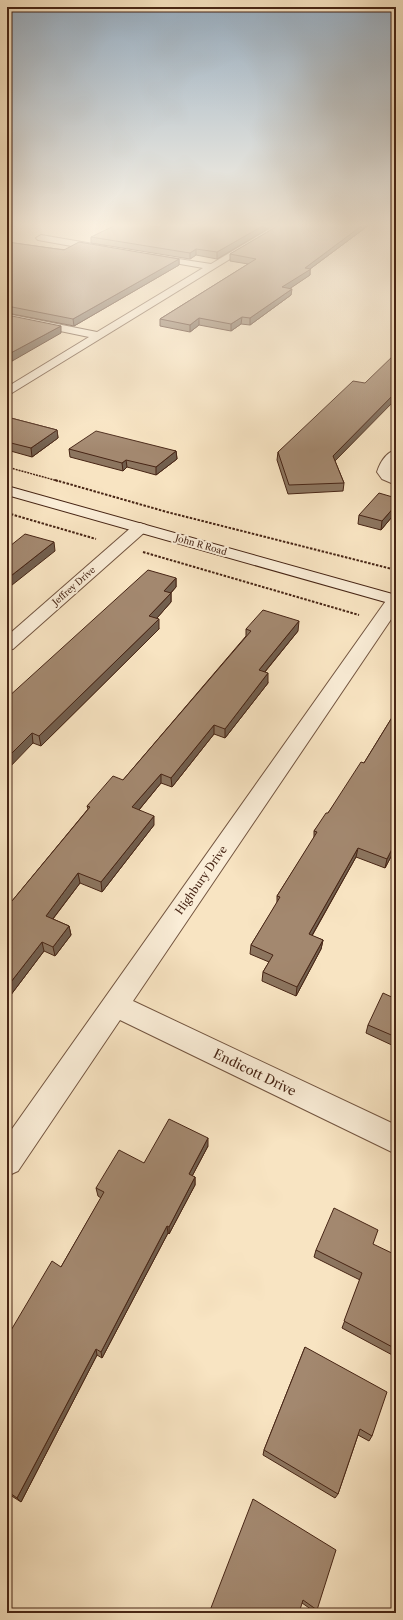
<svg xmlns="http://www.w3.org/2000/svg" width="403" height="1620" font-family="'Libre Caslon Text',serif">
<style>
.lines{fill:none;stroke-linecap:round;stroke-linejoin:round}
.minor-casing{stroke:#735540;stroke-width:2}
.secondary-casing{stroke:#472515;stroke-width:2}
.path-far1{stroke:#472515;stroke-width:1.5;stroke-dasharray:2 1;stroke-linecap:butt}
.path{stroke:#472515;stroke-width:2;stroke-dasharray:2.5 1.5;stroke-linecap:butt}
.minor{fill:#faedd7;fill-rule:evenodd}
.secondary{fill:#faedd7;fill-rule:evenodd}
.wall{fill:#8c755f;stroke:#472515}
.shaded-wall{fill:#725f4e;stroke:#472515}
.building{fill:#a3886f;stroke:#472515}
.labels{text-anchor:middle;stroke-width:4;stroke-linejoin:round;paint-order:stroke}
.far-street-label{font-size:9px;fill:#472515;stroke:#faedd7}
.street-label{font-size:11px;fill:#472515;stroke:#faedd7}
.near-street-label{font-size:13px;fill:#472515;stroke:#faedd7}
</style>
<rect width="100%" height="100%" fill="#f8e4c2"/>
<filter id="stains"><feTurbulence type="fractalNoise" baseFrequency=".005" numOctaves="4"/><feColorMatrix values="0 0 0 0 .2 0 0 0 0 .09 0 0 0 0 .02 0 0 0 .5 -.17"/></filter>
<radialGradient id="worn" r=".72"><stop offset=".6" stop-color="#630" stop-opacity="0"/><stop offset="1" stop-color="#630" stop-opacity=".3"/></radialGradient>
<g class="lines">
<g class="minor-casing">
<g id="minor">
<polygon points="278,224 287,224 7,396 7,387 89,337 7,320 7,314 97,332 203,268 146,258 146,254 211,264"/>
<polygon points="41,235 105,246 110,249 105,252 38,240 36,238"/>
<path d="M396,450V463L391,472L396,475V485L382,479L377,472C380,463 386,452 396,450Z"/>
<polygon points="140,523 146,525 148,528 146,531 13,649 7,650 7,636 134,525"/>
<polygon points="396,594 396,612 133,1001 396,1125 396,1154 120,1020 18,1171 7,1176 7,1136 390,595"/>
</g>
</g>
<g class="secondary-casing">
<polygon id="secondary" points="7,486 396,595 396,605 7,495"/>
</g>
<polyline class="path-far1" points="7,467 58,481"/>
<g class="path">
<polyline points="55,480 167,512 396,570"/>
<polyline points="7,513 96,539"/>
<polyline points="143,552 359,615"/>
</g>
<use href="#minor" class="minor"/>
<use href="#secondary" class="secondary"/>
</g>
<g class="wall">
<polygon points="166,224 276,224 217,259 196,255 190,259 91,243 91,237 159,227"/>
<polygon points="281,224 376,224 375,225 369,225 310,269 310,275 290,288 291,295 250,325 241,324 231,331 199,325 190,332 160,326 160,319 248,264 230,261 230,254"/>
<polygon points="7,242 57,249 179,259 179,265 74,326 7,313"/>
<polygon points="7,417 57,430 58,438 32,457 7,450"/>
<polygon points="69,449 176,451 177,459 156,475 127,467 123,471 70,457"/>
<polygon points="278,452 335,461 344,483 343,491 288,494 277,460"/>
<polygon points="396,498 396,512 381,530 358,524 359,515"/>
<polygon points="176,578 176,587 171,593 171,602 156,619 159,629 41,746 33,743 7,698"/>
<polygon points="246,629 298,631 265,672 268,683 225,738 214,734 172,787 161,783 139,810 154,825 102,892 80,883 53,919 69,926 71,935 55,956 44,951 7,1000 7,899 12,901 88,809 87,806 123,780 246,636"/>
<polygon points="396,711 396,808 395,809 396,809 396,847 385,868 356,857 312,936 323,940 321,949 296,996 262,981 263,972 269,962 250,954 251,945 277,903 277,896 314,838 314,831 328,813 364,763"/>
<polygon points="396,999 396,1047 366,1033 368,1025"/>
<polygon points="208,1146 192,1176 195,1177 195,1185 169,1234 168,1233 102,1358 97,1355 21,1502 7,1493 7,1337 61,1267 101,1198 98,1196 96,1188 144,1163"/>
<polygon points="316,1250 396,1255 396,1357 342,1328 360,1280 314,1257"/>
<polygon points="305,1347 372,1436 369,1441 358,1435 338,1494 335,1498 263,1455 264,1450"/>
<polygon points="253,1499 317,1610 315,1612 302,1603"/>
</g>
<g class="shaded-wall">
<polygon points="7,224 19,224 7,229"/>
<polygon points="266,224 276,224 217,259 217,252"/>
<polygon points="364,224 376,224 375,225 369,225 310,269 310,275 282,294 282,287 305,268"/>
<polygon points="196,249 196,255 190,259 190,253"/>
<polygon points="179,259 179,265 74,326 73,319"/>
<polygon points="292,289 291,295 250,325 250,318"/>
<polygon points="242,317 241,324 231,331 231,324"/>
<polygon points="199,318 199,325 190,332 190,325"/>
<polygon points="61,326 61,333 7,364 7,355"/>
<polygon points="396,392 396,399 332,464 333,456"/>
<polygon points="57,430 58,438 32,457 31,448"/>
<polygon points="176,451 177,459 156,475 156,467"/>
<polygon points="126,460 127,467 123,471 122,463"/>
<polygon points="396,505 396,512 381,530 382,521"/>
<polygon points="54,542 55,551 7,589 7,579"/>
<polygon points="176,578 176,587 164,600 164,591"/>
<polygon points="171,593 171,602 150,626 149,616"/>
<polygon points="159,619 159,629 41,746 39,736"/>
<polygon points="299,621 298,631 258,680 259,670"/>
<polygon points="268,673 268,683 225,738 225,729"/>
<polygon points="214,725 214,734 172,787 171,778"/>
<polygon points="32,733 33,743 7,770 7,758"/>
<polygon points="161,774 161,783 133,817 132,807"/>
<polygon points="396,802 396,808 391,817 393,808"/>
<polygon points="154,816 154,825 102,892 101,882"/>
<polygon points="396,841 396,847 385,868 387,859"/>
<polygon points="358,848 356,857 307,944 309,934"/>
<polygon points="78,873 80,883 48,925 46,916"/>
<polygon points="69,926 71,935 55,956 53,947"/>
<polygon points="323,940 321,949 296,996 297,987"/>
<polygon points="42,942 44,951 7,1000 7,987"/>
<polygon points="208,1138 208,1146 189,1182 189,1174"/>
<polygon points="195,1177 195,1185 169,1234 169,1227"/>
<polygon points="167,1226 168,1233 102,1358 101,1352"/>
<polygon points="96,1349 97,1355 21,1502 17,1498"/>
</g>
<g class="building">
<polygon points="118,224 136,224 159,227 166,224 266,224 217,252 196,249 190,253 91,237"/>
<polygon points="281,224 364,224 305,268 311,269 282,287 292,289 250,318 242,317 231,324 199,318 190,325 160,319 256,259 230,254"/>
<polygon points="7,242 57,249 64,250 79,242 179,259 73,319 7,306"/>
<polygon points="7,315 61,326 7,355"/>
<polygon points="396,353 396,392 333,456 344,483 289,485 278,452 353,381 365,383"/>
<polygon points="7,417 57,430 31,448 7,442"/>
<polygon points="96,431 176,451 156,467 126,460 122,463 69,449"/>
<polygon points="379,493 396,498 396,505 382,521 359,515"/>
<polygon points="25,534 54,542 7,579 7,545 10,546"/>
<polygon points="148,570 176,578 164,591 171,593 149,616 159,619 39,736 32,733 7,758 7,698"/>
<polygon points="263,610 299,621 259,670 268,673 225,729 214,725 171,778 161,774 132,807 154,816 101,882 78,873 46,916 69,926 53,947 42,942 7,987 7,899 12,901 90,807 87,806 113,776 123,780 251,631 246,629"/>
<polygon points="396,711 396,802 393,808 396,809 396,841 387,859 358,848 309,934 323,940 297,987 263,972 273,955 251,945 280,897 277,896 317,832 314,831 326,813 328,813 361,762 364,763"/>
<polygon points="383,993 396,999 396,1037 368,1025"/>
<polygon points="169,1119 208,1138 189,1174 195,1177 169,1227 167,1226 101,1352 96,1349 17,1498 7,1491 7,1337 52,1261 61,1267 104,1192 96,1188 119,1150 144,1163"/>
<polygon points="334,1208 378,1230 373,1244 396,1255 396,1349 344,1321 362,1273 316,1250"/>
<polygon points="305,1347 387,1392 372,1436 360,1429 338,1494 264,1450"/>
<polygon points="253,1499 336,1550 317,1610 303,1600 299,1613 209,1613"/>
</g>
<linearGradient id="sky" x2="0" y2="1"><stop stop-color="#96adc1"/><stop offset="0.5" stop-color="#fcf3e4"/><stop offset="1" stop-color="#fcf3e4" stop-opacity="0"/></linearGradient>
<rect width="403" height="450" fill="url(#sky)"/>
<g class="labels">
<g class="far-street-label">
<text transform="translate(201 545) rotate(16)" y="3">John R Road</text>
<text transform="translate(74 586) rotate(-41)" y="3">Jeffrey Drive</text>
</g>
<g class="street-label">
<text transform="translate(201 880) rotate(-55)" y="4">Highbury Drive</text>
</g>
<g class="near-street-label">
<text transform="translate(255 1072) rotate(26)" y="5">Endicott Drive</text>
</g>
</g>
<rect width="403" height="1620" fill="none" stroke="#f8e4c2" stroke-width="24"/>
<rect x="8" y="8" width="387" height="1604" fill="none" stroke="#472515" stroke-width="2"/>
<rect x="12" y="12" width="379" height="1596" fill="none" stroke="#472515"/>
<rect width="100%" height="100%" filter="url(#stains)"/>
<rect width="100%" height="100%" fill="url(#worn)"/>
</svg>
